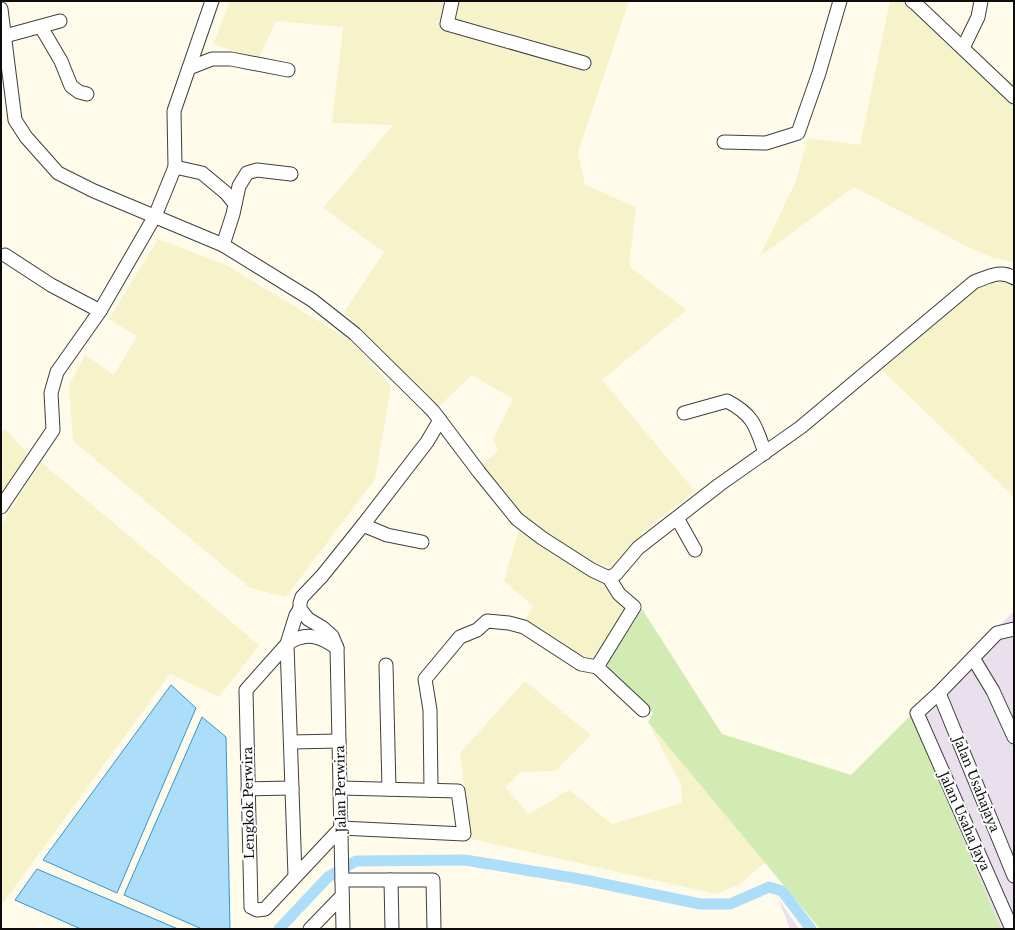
<svg xmlns="http://www.w3.org/2000/svg" width="1015" height="930" font-family="'Libre Baskerville',serif">
<style>
.industrial{fill:#eadfec}
.farmland{fill:#f6f2ca}
.green{fill:#d1ebb3}
.water{fill:#addef9;stroke:#3095d4}
.lines{fill:none;stroke-linecap:round;stroke-linejoin:round}
.canal{stroke:#addef9;stroke-width:11}
.minor-casing{stroke:#3f3f3f;stroke-width:15}
.minor{stroke:#fff;stroke-width:13}
.labels{text-anchor:middle;stroke-width:4;stroke-linejoin:round;paint-order:stroke}
.street-label{font-size:13px;fill:#0c0c0c;stroke:#fff}
</style>
<rect width="100%" height="100%" fill="#fffbeb"/>
<g class="industrial">
<polygon points="1014,611 1014,929 1001,929 911,715"/>
<polygon points="778,898 799,929 790,929"/>
</g>
<g class="farmland">
<polygon points="230,1 629,1 578,152 585,185 636,207 629,266 687,310 602,380 695,491 643,532 615,569 595,563 553,540 518,513 480,467 498,451 493,439 513,399 472,375 436,409 344,312 384,252 323,208 393,125 332,123 343,27 276,21 258,60 213,44"/>
<polygon points="890,1 900,1 910,6 992,85 1014,79 1014,262 993,258 968,247 854,187 760,256 795,183 808,138 860,145"/>
<polygon points="158,239 226,265 350,340 391,386 375,479 286,597 250,588 73,441 69,385 85,355 114,375 137,336 109,319"/>
<polygon points="1004,280 1014,286 1014,497 882,370 975,289"/>
<polygon points="5,429 29,455 1,497 1,434"/>
<polygon points="41,462 259,645 219,697 170,674 1,906 1,525"/>
<polygon points="519,530 603,584 626,610 593,659 567,649 525,620 533,606 504,581"/>
<polygon points="525,681 591,735 555,771 521,772 505,787 529,814 569,790 612,824 682,803 681,785 648,722 765,863 740,884 716,894 471,839 460,753"/>
</g>
<polygon class="green" points="642,609 722,734 851,775 911,715 1001,929 820,929 648,722 653,713 609,671 607,664"/>
<g class="water">
<polygon points="171,685 196,708 117,893 43,860"/>
<polygon points="202,717 226,737 230,929 202,929 124,895"/>
<polygon points="37,869 178,929 81,929 15,900"/>
</g>
<g class="lines">
<polyline class="canal" points="279,929 328,877 356,861 465,860 580,879 700,904 730,904 769,887 782,891 811,929"/>
<g class="minor-casing">
<g id="minor">
<polyline points="452,1 447,24 584,63"/>
<polyline points="912,1 915,3 1014,97"/>
<polyline points="1,9 15,120 26,137 58,173 94,191 223,245 312,300 355,334 422,400 433,411 479,472 517,519 542,538 592,570 609,578 619,594 634,607 597,667 643,710"/>
<polyline points="41,27 61,61 71,86 79,92 87,94"/>
<polyline points="5,36 60,21"/>
<polyline points="963,48 978,17 981,1"/>
<polyline points="189,68 212,59 231,59 288,70"/>
<polyline points="724,142 766,143 798,133 819,73 840,1"/>
<polyline points="175,167 202,173 226,193 235,204"/>
<polyline points="223,245 233,214 239,186 247,173 257,170 291,174"/>
<polyline points="5,255 51,285 100,311"/>
<path d="M684,413L727,401C754,415 756,427 765,453"/>
<polyline points="1,507 53,430 51,393 57,372 100,311 155,216 175,167 174,111 212,1"/>
<polyline points="677,518 695,550"/>
<polyline points="363,525 387,535 422,542"/>
<path d="M609,578L616,574L638,548L719,485L801,427L974,282C988,277 1001,269 1014,278"/>
<path d="M337,648C320,636 306,631 287,644L246,690L251,907L257,910L265,909L341,828L464,834L458,791L340,788"/>
<polyline points="973,658 993,691 1014,737"/>
<polyline points="386,665 389,789"/>
<polyline points="939,693 1014,876"/>
<polyline points="291,742 339,741"/>
<polyline points="248,789 292,788"/>
<polyline points="431,790 430,710 425,679 460,637 477,630 487,621 509,623 524,627 581,664 597,667"/>
<polyline points="295,876 287,644 296,615 300,609"/>
<polyline points="342,880 433,880 434,929"/>
<polyline points="391,880 392,929"/>
<polyline points="310,929 342,896"/>
<polyline points="343,929 337,648 332,636 323,628 308,619 300,609 300,603 302,597 322,576 363,525 427,442 440,420"/>
<polyline points="1012,929 917,713 939,693 997,633 1014,629"/>
</g>
</g>
<use href="#minor" class="minor"/>
</g>
<g class="labels">
<g class="street-label">
<text transform="translate(977 784) rotate(68)" y="5">Jalan Usahajaya</text>
<text transform="translate(340 789) rotate(-91)" y="5">Jalan Perwira</text>
<text transform="translate(248 803) rotate(-91)" y="5">Lengkok Perwira</text>
<text transform="translate(965 821) rotate(66)" y="5">Jalan Usaha Jaya</text>
</g>
</g>
<rect width="1015" height="930" fill="none" stroke="#0c0c0c" stroke-width="4"/>
</svg>
